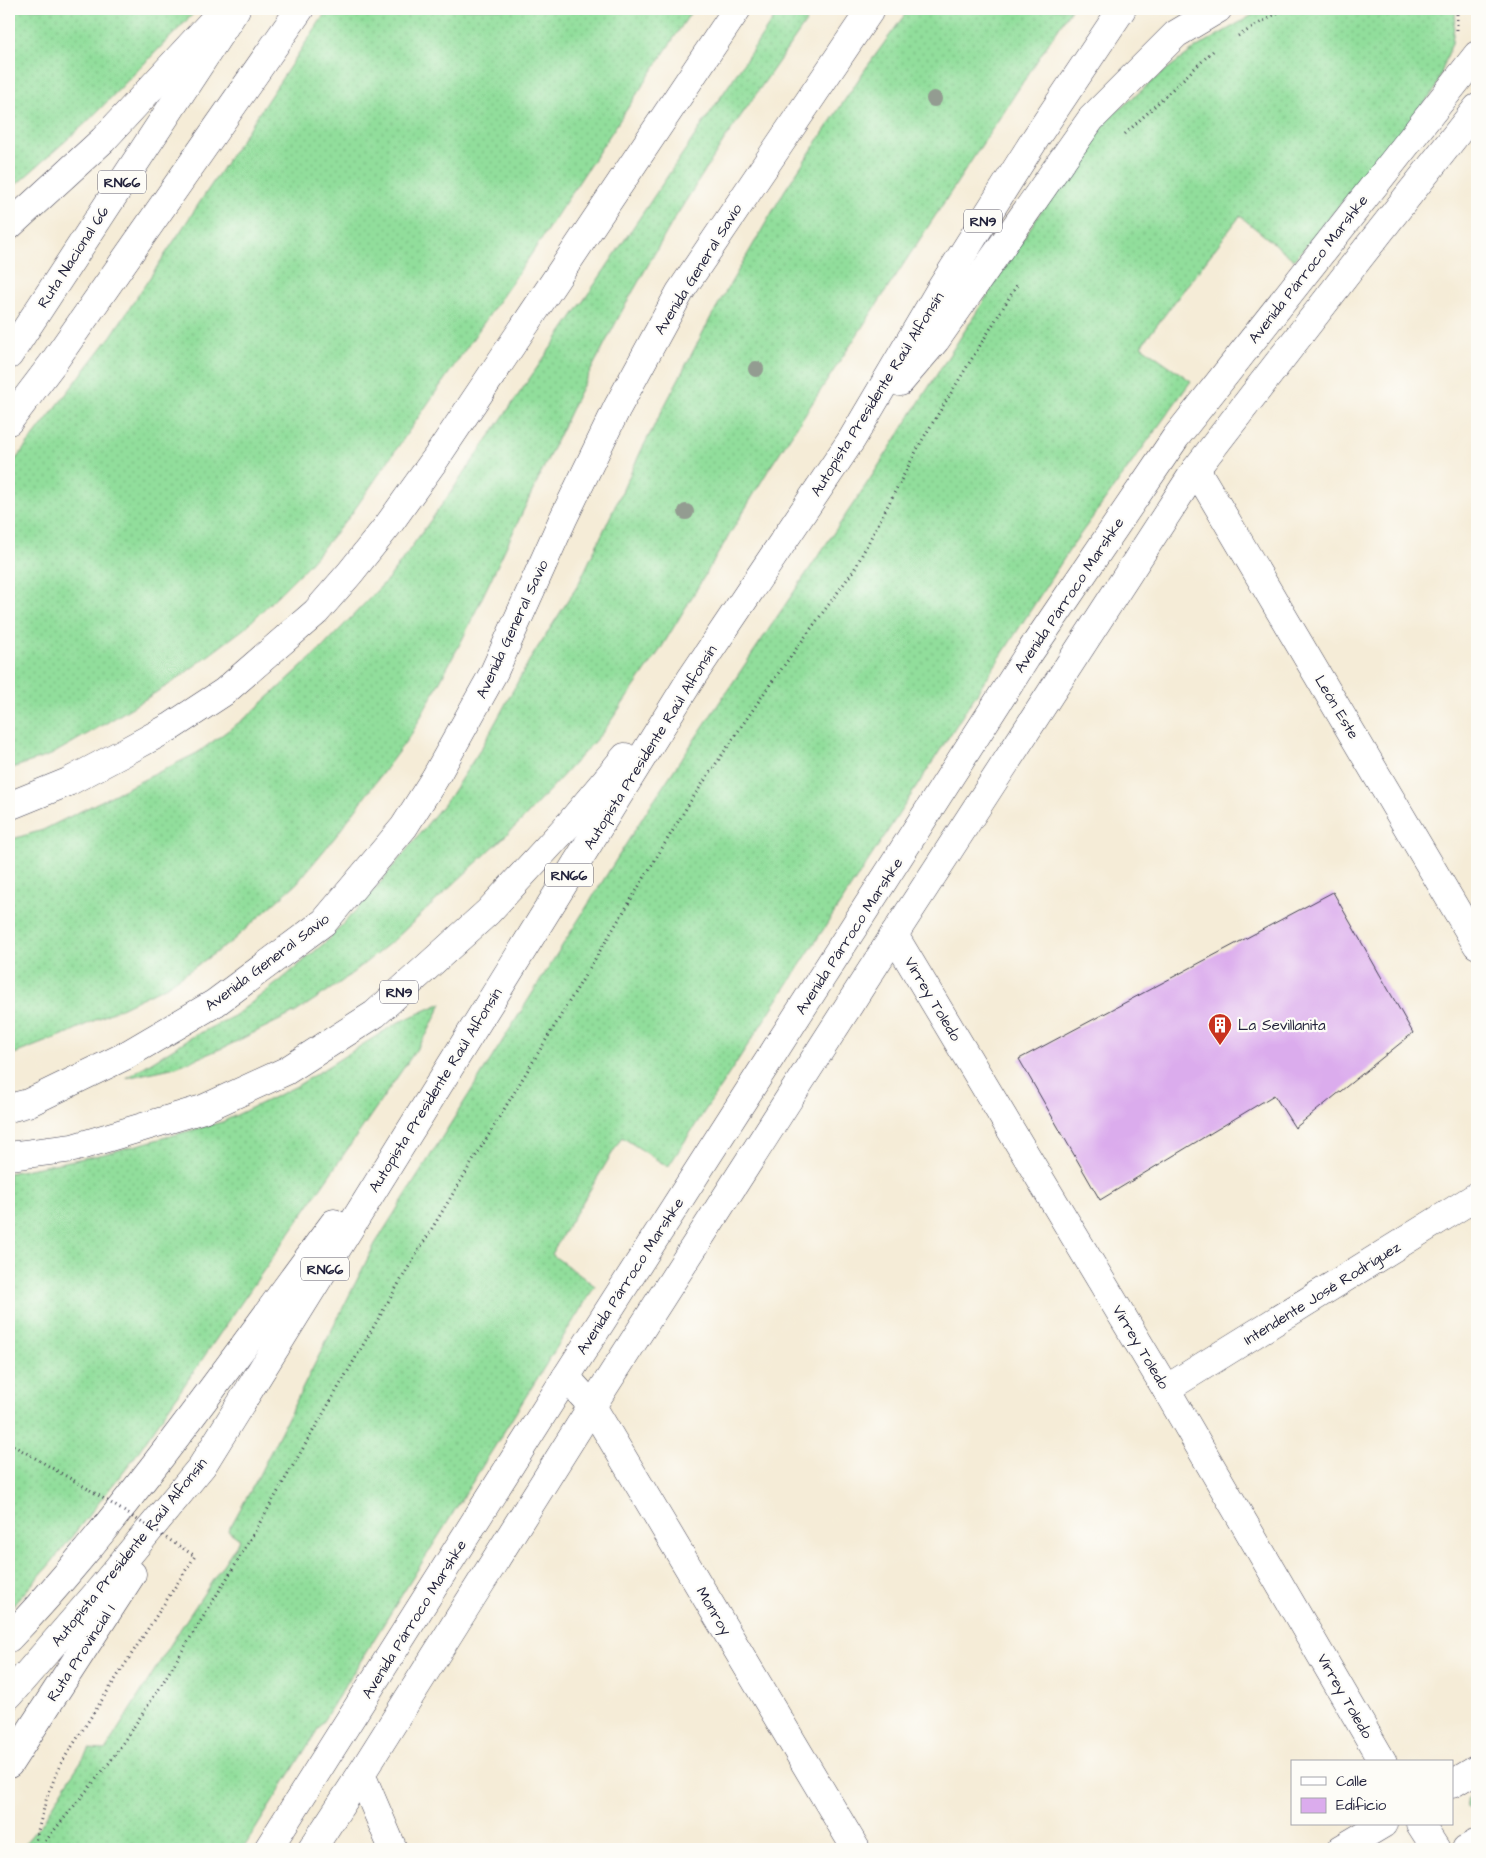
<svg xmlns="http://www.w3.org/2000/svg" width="1486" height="1858" font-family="'Architects Daughter',sans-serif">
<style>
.grass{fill:url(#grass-dots);stroke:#5a806b}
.building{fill:#dbaced}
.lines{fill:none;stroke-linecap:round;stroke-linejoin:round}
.minor-casing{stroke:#424052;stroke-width:29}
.major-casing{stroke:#424052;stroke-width:29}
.highway-casing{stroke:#424052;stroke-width:29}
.path{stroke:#424052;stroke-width:3;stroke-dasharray:1 4;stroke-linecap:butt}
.minor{stroke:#fff;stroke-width:28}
.major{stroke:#fff;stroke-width:28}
.highway{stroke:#fff;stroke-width:28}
.path-bridge{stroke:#424052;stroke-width:3;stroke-dasharray:1 4;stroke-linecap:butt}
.tree{fill:#939c91}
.labels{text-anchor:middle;stroke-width:4.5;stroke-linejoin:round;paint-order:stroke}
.shield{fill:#fdfcf7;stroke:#646373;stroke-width:1}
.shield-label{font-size:14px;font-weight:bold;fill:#22223b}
.street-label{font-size:15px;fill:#22223b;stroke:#fdfcf7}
.poi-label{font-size:15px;fill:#22223b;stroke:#fdfcf7;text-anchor:start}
</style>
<defs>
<pattern id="grass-dots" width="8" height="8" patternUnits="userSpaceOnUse" patternTransform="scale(1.25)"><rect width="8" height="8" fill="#91de9b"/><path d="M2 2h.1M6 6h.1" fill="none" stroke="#7dbe86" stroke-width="1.8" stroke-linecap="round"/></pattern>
</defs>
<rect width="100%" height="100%" fill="#fdfcf7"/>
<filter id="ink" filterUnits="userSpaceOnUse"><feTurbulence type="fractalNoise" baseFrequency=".02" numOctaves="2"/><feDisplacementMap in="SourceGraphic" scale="10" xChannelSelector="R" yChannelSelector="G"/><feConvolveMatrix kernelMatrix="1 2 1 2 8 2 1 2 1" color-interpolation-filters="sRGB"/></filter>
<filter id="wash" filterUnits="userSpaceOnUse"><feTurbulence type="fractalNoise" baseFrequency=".0096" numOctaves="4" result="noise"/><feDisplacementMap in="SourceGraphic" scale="20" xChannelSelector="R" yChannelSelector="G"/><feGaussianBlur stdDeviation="1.12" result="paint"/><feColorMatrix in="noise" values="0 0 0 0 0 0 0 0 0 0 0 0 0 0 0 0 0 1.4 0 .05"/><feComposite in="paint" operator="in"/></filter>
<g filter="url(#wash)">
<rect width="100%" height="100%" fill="#f5ecd7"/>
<g class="grass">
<polygon points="9,9 198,9 87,122 9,191"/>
<polygon points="328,9 693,9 530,256 350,516 308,565 245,628 173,682 108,722 51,755 9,769 9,468 111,336"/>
<polygon points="780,9 815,9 727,136 673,221 623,309 579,393 463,638 412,733 336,836 297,883 231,942 167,986 68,1033 9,1056 9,840 43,830 197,753 248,716 322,648 389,578 451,492 595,284"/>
<polygon points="909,9 1071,9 769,469 660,650 603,732 522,820 394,940 341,982 296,1012 225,1047 176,1067 126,1078 190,1038 234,1016 281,980 327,941 372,893 450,796 482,747 529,661 578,585 642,449 711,317 785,190 866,68"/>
<polygon points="1263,9 1456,9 1452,43 1435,90 1294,260 1240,216 1141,346 1191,381 1074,543 895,820 668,1167 622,1137 551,1254 595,1286 243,1849 20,1849 43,1822 63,1789 89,1749 105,1750 181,1628 240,1539 228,1531 257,1479 375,1244 653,801 872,476 1054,191 1109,118 1161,74 1197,47"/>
<polygon points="442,1003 427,1034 134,1458 51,1563 9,1610 9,1173 104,1154 222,1122 297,1086 397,1023"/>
<polygon points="1477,1792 1477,1812 1473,1812 1467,1807 1466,1800"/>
</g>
<g id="blocks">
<polygon class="building" points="1333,892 1413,1033 1295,1128 1274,1095 1100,1200 1019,1059"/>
</g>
</g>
<g filter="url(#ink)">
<use href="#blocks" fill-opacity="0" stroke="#424052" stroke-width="1"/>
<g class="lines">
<g class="minor-casing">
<g id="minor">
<polyline points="1196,469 1477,945"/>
<polyline points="894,935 1166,1389 1383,1762"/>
<polyline points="566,1377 592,1406 856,1849"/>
<polyline points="1166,1389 1477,1196"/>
<polyline points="361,1774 393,1849"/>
<polyline points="1452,1784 1477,1769"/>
<polyline points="1420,1824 1436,1849"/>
<polyline points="1341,1849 1383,1824"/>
<polyline points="1466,1849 1477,1843"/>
</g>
</g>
<g class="major-casing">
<g id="major">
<polyline points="268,1849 566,1377 1026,658 1176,437 1477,55"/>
<polyline points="312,1849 361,1774 592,1406 894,935 1196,469 1360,257 1477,108"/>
</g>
</g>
<g class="highway-casing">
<g id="highway">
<polyline points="9,226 103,140 211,23"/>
<polyline points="9,355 236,9"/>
<polyline points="900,382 936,340 1091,119 1176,34 1218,9"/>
<polyline points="9,421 53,363 300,9"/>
<polyline points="9,806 68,782 121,754 172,726 224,692 316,612 350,573 389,524 434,461 737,9"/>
<polyline points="9,1108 28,1103 123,1057 215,1003 324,922 404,827 435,778 494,672 563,519 617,408 680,292 871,9"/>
<polyline points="9,1156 73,1148 203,1109 286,1071 375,1014 488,912 570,823 625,757"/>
<path d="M9,1638C61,1584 107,1526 153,1467C215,1387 274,1304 334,1223"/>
<polyline points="9,1695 98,1592 202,1466 692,677 852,439 938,293 1037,136 1122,9"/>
<polyline points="9,1764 132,1574"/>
</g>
</g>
<g class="path">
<polyline points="1457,9 1457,31"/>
<polyline points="1238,36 1284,9"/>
<polyline points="1125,134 1213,51"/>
<polyline points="9,1443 90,1490"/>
<polyline points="33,1849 47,1797 60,1765 195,1556"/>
<polyline points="39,1849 110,1762 157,1692 237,1562 402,1278 690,802 769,686 854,570 921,442 1017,285"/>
</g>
<use href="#minor" class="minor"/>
<use href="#major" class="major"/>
<use href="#highway" class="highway"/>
<polyline class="path-bridge" points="90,1490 195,1556"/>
</g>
<g class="tree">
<circle cx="934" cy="99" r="8"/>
<circle cx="756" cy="369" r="8"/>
<circle cx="686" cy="512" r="8"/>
</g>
</g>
<defs>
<g id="building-pin" transform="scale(1.25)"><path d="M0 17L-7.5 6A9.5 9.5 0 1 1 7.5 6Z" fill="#c8321e" stroke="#fdfcf7"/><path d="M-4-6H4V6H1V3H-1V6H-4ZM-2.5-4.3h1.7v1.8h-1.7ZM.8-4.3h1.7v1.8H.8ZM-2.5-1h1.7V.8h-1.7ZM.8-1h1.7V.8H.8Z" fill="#fff"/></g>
</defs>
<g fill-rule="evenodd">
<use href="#building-pin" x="1220" y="1025"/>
</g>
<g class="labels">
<g class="shield">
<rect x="98" y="170.5" width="48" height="23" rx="4"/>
<rect x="964" y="209.5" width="38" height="23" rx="4"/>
<rect x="545" y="863.5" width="48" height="23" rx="4"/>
<rect x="380" y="980.5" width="38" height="23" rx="4"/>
<rect x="301" y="1257.5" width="48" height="23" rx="4"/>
</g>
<g class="shield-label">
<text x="122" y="187">RN66</text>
<text x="983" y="226">RN9</text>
<text x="569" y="880">RN66</text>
<text x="399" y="997">RN9</text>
<text x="325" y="1274">RN66</text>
</g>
<g class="street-label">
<text transform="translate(73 257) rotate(-57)" y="5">Ruta Nacional 66</text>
<text transform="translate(698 269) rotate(-58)" y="5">Avenida General Savio</text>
<text transform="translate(1308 269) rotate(-52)" y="5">Avenida Párroco Marshke</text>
<text transform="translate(877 394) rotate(-58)" y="5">Autopista Presidente Raúl Alfonsín</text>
<text transform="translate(1069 595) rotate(-56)" y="5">Avenida Párroco Marshke</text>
<text transform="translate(512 629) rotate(-65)" y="5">Avenida General Savio</text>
<text transform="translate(1337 707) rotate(59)" y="5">León Este</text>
<text transform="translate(650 747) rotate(-58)" y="5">Autopista Presidente Raúl Alfonsín</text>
<text transform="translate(849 936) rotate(-57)" y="5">Avenida Párroco Marshke</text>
<text transform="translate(267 962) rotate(-37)" y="5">Avenida General Savio</text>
<text transform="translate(933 999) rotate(59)" y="5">Virrey Toledo</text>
<text transform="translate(435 1090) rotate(-58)" y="5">Autopista Presidente Raúl Alfonsín</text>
<text transform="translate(630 1276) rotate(-57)" y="5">Avenida Párroco Marshke</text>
<text transform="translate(1322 1293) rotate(-32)" y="5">Intendente José Rodríguez</text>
<text transform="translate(1141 1347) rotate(59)" y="5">Virrey Toledo</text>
<text transform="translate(129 1552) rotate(-51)" y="5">Autopista Presidente Raúl Alfonsín</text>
<text transform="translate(714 1611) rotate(59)" y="5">Monroy</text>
<text transform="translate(414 1619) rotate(-58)" y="5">Avenida Párroco Marshke</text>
<text transform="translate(81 1653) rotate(-57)" y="5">Ruta Provincial 1</text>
<text transform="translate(1345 1696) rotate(60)" y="5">Virrey Toledo</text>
</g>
<g class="poi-label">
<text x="1238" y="1030">La Sevillanita</text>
</g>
</g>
<rect width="1486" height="1858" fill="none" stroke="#fdfcf7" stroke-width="30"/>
<rect x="1291" y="1760" width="162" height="65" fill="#fdfcf7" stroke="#a5a5ac"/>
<rect x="1301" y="1777" width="25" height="8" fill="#ffffff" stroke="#a5a5ac"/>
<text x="1336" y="1786" font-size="15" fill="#22223b">Calle</text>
<rect x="1301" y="1798" width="25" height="15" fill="#dbaced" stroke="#a5a5ac"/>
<text x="1336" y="1810" font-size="15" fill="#22223b">Edificio</text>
</svg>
